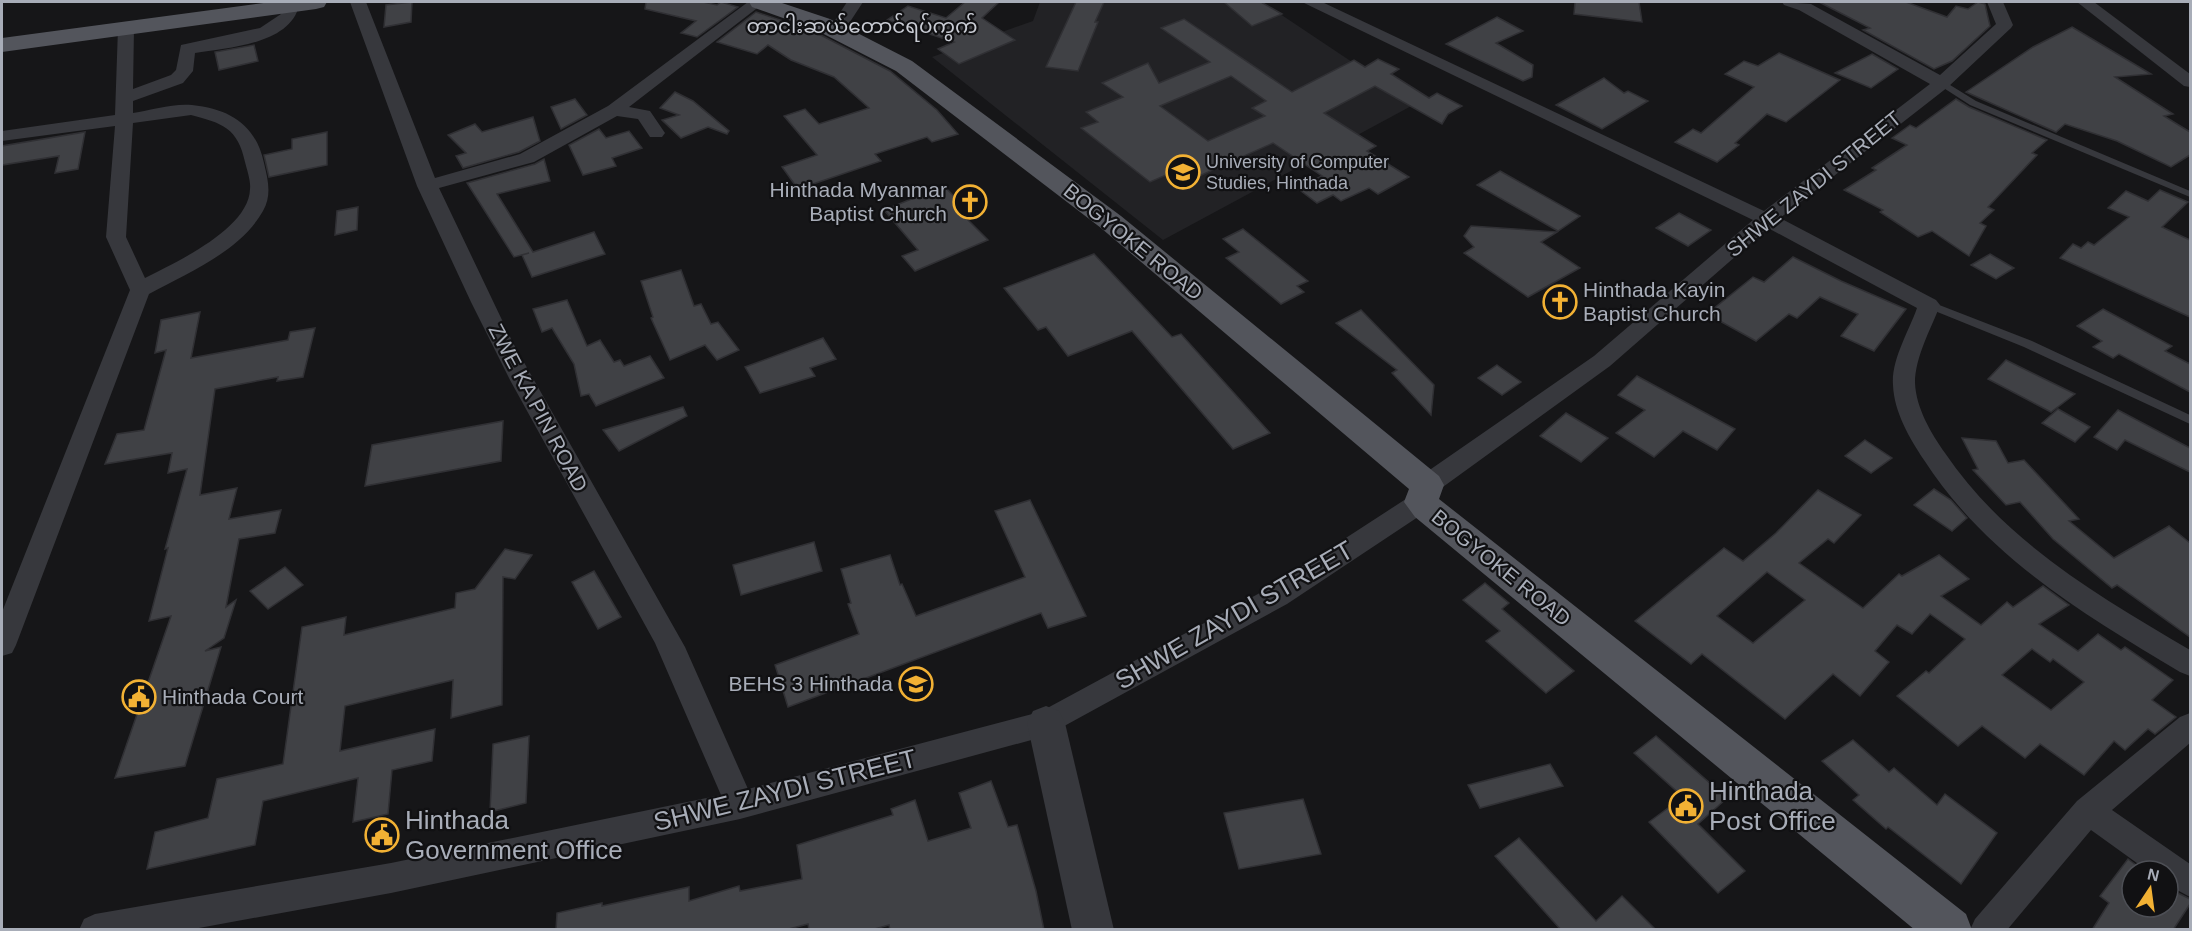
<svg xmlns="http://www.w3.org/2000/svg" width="2192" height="931" font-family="Arial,'Noto Sans Myanmar',sans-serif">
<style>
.built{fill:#222225}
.building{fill:#404145;stroke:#303034;stroke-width:1.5;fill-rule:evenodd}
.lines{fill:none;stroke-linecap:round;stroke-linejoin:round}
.service{fill:#37383d;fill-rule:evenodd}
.minor{fill:#37383d;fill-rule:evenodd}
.tertiary{fill:#37383d;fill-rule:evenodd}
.primary{fill:#53555c;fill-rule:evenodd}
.labels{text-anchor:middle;stroke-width:4.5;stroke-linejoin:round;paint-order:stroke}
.far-poi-label{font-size:18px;fill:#a8adb8;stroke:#111113;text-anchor:start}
.far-quarter-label{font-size:20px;fill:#c9ccd4;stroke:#111113}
.street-label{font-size:21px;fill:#a8adb8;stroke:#111113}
.poi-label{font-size:21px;fill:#a8adb8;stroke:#111113;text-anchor:end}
.near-street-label{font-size:26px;fill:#a8adb8;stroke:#111113}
.near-poi-label{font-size:26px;fill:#a8adb8;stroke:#111113;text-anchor:start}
</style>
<rect width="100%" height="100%" fill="#161618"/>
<polygon class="built" points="1040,2 1262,2 1415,104 1163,240 932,57 1033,21"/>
<g class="building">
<polygon points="412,2 411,22 384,27 386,5"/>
<polygon points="646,2 703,2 717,5 721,2 738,7 697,37 681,33 696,21 645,9"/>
<polygon points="965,2 999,2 982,18 1015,40 959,64 938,49 954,42 887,20 908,6 946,18"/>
<polygon points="1076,2 1104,2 1095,22 1098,22 1078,71 1046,67"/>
<polygon points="1224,2 1261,2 1282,14 1252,26"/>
<polygon points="1575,2 1639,2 1642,22 1574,14"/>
<polygon points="1819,2 1906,2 1947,17 1956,6 1968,9 1978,2 1985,4 1990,26 1952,61 1934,69 1863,30 1870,28"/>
<polygon points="756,12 813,31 890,71 937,110 958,134 932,142 927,137 875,154 881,161 798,189 782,167 817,155 784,116 805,109 819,124 869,108 834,77 791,60 768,45 757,54 717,42"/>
<polygon points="1497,17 1523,31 1496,43 1533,65 1532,77 1523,81 1446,44"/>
<path d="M1184,19L1292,92L1354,60L1365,67L1378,59L1399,69L1391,74L1429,98L1437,93L1462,106L1448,114L1442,124L1375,86L1324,113L1376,146L1367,151L1409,177L1378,194L1369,188L1341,201L1333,195L1317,203L1297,188L1322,176L1273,143L1186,182L1173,172L1150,182L1081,128L1098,122L1086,112L1123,97L1102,83L1148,63L1159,83L1210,62L1161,28ZM1231,76L1266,101L1252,108L1265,116L1208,141L1160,106Z"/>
<polygon points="2072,27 2151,74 2115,77 2173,114 2164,116 2190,132 2190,155 2171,167 2117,141 2065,124 2056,132 1966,92 2033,47"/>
<polygon points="254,45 258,61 219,70 215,52"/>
<polygon points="1779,53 1840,80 1786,122 1767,114 1735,143 1739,145 1717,162 1675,142 1693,129 1701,133 1754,87 1725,74 1744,61 1758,66"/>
<polygon points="1872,54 1898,69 1871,88 1835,73"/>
<polygon points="1604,78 1624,93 1628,91 1648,101 1602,129 1556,105"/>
<polygon points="675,92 693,101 729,131 727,134 708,127 681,138 662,120 679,115 660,108"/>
<polygon points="575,99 587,115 561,129 551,107"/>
<polygon points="1956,99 1969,107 2047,140 2032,153 2037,155 1988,207 1994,210 1980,223 1986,226 1969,256 1932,231 1918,237 1880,212 1883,210 1844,190 1876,170 1872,168 1907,145 1892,138 1910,125 1916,128"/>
<polygon points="533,117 540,141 519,152 463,168 456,156 466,153 448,135 475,124 482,132"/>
<polygon points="599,129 606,138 629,131 642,148 612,158 616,166 583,175 569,145"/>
<polygon points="85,132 78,169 55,173 59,156 2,165 2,146"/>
<polygon points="327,132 327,165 269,177 264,155 292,149 292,139"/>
<polygon points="544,159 550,181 497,194 533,252 594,232 605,254 532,277 522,255 529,253 514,257 467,183 535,164"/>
<polygon points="1500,171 1580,216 1558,231 1477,185"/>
<polygon points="944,186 973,216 967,219 988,240 915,271 902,256 918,250 884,210"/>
<polygon points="2160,190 2188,202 2162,227 2190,240 2190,317 2060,258 2073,244 2081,248 2088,242 2094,245 2129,217 2108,208 2126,191 2148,201"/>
<polygon points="358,207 357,230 335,235 337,211"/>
<polygon points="1679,213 1711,230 1688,246 1656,228"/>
<polygon points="1471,226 1557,232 1541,242 1580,268 1528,297 1464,253 1474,247 1464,236"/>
<polygon points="1243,229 1308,281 1297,286 1304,292 1281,304 1226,258 1239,252 1223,239"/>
<polygon points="1094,254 1172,337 1181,334 1270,433 1233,449 1132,331 1068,356 1046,327 1038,330 1004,288"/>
<polygon points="1990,254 2014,268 1996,279 1971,265"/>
<polygon points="1793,257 1841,281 1906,309 1874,351 1841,336 1858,314 1820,297 1797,318 1789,314 1756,341 1707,314 1753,277 1764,282"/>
<polygon points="681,270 694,306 701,304 711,324 718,322 739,350 717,360 705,345 670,360 651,318 653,317 641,281"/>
<polygon points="567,300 587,346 600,340 614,362 620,360 624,366 650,356 664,378 596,406 589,394 581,396 574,364 552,328 542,332 533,309"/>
<polygon points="2103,309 2172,346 2165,351 2190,364 2190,392 2119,354 2113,358 2093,347 2102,341 2077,326"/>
<polygon points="1361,310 1434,385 1431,415 1392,373 1397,370 1336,323"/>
<polygon points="200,312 191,358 288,340 290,332 315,328 303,377 277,381 278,377 215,389 200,495 237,488 229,519 281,510 275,533 239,539 226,607 236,600 224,638 205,651 221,647 185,766 115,778 171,616 149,621 168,548 165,549 187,469 168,473 172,453 105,464 117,434 144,430 166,350 155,353 161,320"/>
<polygon points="823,338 836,359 810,368 815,376 760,393 745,367"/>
<polygon points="2006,360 2075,394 2051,412 1988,379"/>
<polygon points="1497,365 1521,382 1502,395 1478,378"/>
<polygon points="1637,376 1735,429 1717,450 1683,431 1654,457 1616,433 1645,410 1618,395"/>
<polygon points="683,407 687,416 619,451 603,430"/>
<polygon points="2058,409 2090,427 2075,442 2042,423"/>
<polygon points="2118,410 2190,448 2190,472 2125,440 2117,450 2094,437"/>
<polygon points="1566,413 1608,438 1581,462 1540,436"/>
<polygon points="503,421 501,461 365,486 372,445"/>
<polygon points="1962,438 1996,441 2008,463 2024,460 2079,519 2069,521 2114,558 2169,526 2190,543 2190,637 2117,585 2112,588 2053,539 2020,502 2006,505 1973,470 1978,469"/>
<polygon points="1865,440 1892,458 1871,473 1845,456"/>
<polygon points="1934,489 1951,500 1967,518 1952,531 1914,505"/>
<path d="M1818,490L1861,515L1834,543L1828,539L1799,563L1863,608L1899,574L1902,576L1939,555L1969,579L1941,596L1981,625L2007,602L2013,607L2043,586L2069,605L2039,624L2078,651L2098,634L2121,650L2125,647L2173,680L2152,700L2176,717L2155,734L2148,729L2125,750L2114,741L2084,775L2040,744L2025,758L1982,726L1958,746L1897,696L1926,671L1929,673L1965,639L1930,614L1912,634L1897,625L1875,651L1889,662L1860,696L1833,674L1785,719L1702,654L1691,664L1635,621L1724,548L1743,561L1776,533ZM1767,572L1805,600L1753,643L1717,616ZM2032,649L2050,662L2053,659L2084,682L2051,710L2002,675Z"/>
<polygon points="1030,500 1086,616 1048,628 1041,613 788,707 775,665 859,634 848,604 851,603 841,569 890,555 900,585 902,584 916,616 1025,577 995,511"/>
<polygon points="814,542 822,571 741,595 733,565"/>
<polygon points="505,549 532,555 515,579 503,577 502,705 451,718 453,680 345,706 340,751 435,729 432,761 392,770 388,814 353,822 358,778 263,801 255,845 147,869 155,832 208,818 217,779 283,764 302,627 346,617 344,635 455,608 456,593 475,589"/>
<polygon points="285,567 303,585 268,609 250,591"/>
<polygon points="594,571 621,617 598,629 572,582"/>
<polygon points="1485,583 1509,603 1502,609 1574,671 1546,693 1486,641 1500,631 1463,600"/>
<polygon points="529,736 526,803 490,812 493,744"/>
<polygon points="1656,736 1727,798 1698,824 1745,871 1718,893 1649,822 1683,797 1634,753"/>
<polygon points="1853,740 1889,772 1894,768 1937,805 1945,794 1997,833 1961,884 1888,827 1886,829 1853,800 1859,795 1822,761"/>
<polygon points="1550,764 1563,786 1480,808 1468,785"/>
<polygon points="991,781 1008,827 1017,825 1036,891 1044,930 890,930 889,925 871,930 809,930 808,924 785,930 556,930 557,913 602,903 602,906 689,887 689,901 739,886 740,891 802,879 797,845 893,815 891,809 915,800 928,841 971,828 959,793"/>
<polygon points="1303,799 1321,854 1239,869 1224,813"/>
<polygon points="1519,838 1596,921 1622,896 1656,930 1561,930 1495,856"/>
<polygon points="2128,859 2144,871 2132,871 2132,907 2168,907 2168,888 2190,899 2190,904 2173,930 2092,930 2109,903 2100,896"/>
</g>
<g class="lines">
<g class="service">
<polygon points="1942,80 1976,101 2190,191 2190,197 1970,105 1939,85 1939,81"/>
<polygon points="1929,301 2032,341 2190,415 2190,424 2024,347 1925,307 1924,305 1925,303"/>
</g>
<g class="minor">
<path d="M285,2H297L299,5C291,44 228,48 195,53L193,71L183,83L133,101V113C151,110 174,103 192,105C230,109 256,125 264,163C268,180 272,195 263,211C240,252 187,273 149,294L16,645L12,653L2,656V612L130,290L106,237L115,126L2,141V131L115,115L118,28L120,25L126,23L134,28L133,89L171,75L176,70L181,45L260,28L281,14ZM191,115C222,123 238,128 245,162C247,170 251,181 250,189C249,229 176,262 145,278L126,237L133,123Z"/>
<polygon points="350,2 366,2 435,178 520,154 608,106 748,2 765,2 629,107 650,111 665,133 662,137 650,137 638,119 617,116 534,162 439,188 513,343 685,647 748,789 1040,712 1269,588 1412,495 1421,492 1430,495 1433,502 1430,509 1287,604 1046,736 740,819 391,893 188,930 79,930 84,919 95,914 391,863 721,795 655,643 510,380 471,302 417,186"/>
<polygon points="847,2 863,2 842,34 830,34 828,31"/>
<path d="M1302,2H1322L1764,211L1930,84L1799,10L1784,5L1782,2L1811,4L1940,75L1996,24L1987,2H2003L2013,25L2011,28L1948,87L1780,218L1936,300L1940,305C1931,329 1915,357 1915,383C1916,408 1931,433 1945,453C2006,543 2099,596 2190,650V676L2180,672C2083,614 1987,557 1924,460C1910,439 1894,412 1893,385C1891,360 1909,331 1917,308L1768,228L1610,366L1436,492L1427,494L1418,492L1415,485L1418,478L1594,356L1753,220Z"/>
<polygon points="2077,2 2094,2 2190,74 2190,87 2184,86"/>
<polygon points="2190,713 2190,743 2112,810 2190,864 2190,897 2168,885 2168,871 2148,871 2091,830 2007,930 1970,930 1975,919 2077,801 2180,717"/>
</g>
<polygon class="tertiary" points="1046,706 1059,711 1065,723 1114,930 1072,930 1027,723 1033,711"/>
<g class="primary">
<polygon points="271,2 327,2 324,7 316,9 2,52 2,38"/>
<polygon points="749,2 779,2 830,19 912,61 1121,216 1439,476 1444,485 1439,499 1966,914 1972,930 1915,930 1415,517 1404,502 1409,489 1101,228 896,71 814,29 752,7"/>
</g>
</g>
<defs>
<g id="university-ring" transform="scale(1.725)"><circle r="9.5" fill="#111113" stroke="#f2b134" stroke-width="1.5"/><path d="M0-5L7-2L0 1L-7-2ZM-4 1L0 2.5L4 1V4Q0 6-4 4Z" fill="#f2b134"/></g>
<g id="church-ring" transform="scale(1.725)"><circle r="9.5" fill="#111113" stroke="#f2b134" stroke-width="1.5"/><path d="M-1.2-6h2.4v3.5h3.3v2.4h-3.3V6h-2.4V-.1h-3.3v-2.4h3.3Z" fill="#f2b134"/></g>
<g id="school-ring" transform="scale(1.725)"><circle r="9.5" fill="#111113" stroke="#f2b134" stroke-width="1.5"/><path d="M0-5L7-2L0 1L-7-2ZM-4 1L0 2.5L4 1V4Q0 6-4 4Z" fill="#f2b134"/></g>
<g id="civic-ring" transform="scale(1.725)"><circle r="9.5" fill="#111113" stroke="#f2b134" stroke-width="1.5"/><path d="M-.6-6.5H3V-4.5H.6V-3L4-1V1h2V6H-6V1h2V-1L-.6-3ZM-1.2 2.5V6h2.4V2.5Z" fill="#f2b134"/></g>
</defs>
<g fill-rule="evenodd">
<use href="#university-ring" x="1183" y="172"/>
<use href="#church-ring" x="970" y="202"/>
<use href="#church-ring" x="1560" y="302"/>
<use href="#school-ring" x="916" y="684"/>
<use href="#civic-ring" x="139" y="697"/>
<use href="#civic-ring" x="1686" y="806"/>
<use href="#civic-ring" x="382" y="835"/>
</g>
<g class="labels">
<g class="far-poi-label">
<text x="1206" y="168">University of Computer<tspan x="1206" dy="21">Studies, Hinthada</tspan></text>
</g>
<g class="far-quarter-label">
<text x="862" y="33">တာငါးဆယ်တောင်ရပ်ကွက်</text>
</g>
<g class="street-label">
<text transform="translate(1814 184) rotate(-39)" y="7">SHWE ZAYDI STREET</text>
<text transform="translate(1133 242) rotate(39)" y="7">BOGYOKE ROAD</text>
<text transform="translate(538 408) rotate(62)" y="7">ZWE KA PIN ROAD</text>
<text transform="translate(1501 568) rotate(39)" y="7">BOGYOKE ROAD</text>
</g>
<g class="poi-label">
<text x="947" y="197">Hinthada Myanmar<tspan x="947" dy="24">Baptist Church</tspan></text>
<text x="1583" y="297" text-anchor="start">Hinthada Kayin<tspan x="1583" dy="24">Baptist Church</tspan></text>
<text x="893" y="691">BEHS 3 Hinthada</text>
<text x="162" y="704" text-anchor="start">Hinthada Court</text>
</g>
<g class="near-street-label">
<text transform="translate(1234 615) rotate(-30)" y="9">SHWE ZAYDI STREET</text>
<text transform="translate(785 790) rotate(-14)" y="9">SHWE ZAYDI STREET</text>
</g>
<g class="near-poi-label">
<text x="1709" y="800">Hinthada<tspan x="1709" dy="30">Post Office</tspan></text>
<text x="405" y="829">Hinthada<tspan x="405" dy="30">Government Office</tspan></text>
</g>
</g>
<rect width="2192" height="931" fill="none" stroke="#a8adb8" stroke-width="6"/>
<g transform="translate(2150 889) rotate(13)"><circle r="28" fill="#111113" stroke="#4d4f55" stroke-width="1.5"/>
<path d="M0-4.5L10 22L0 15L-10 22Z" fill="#f2b134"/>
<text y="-9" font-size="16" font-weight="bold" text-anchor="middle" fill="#a8adb8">N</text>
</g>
</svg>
